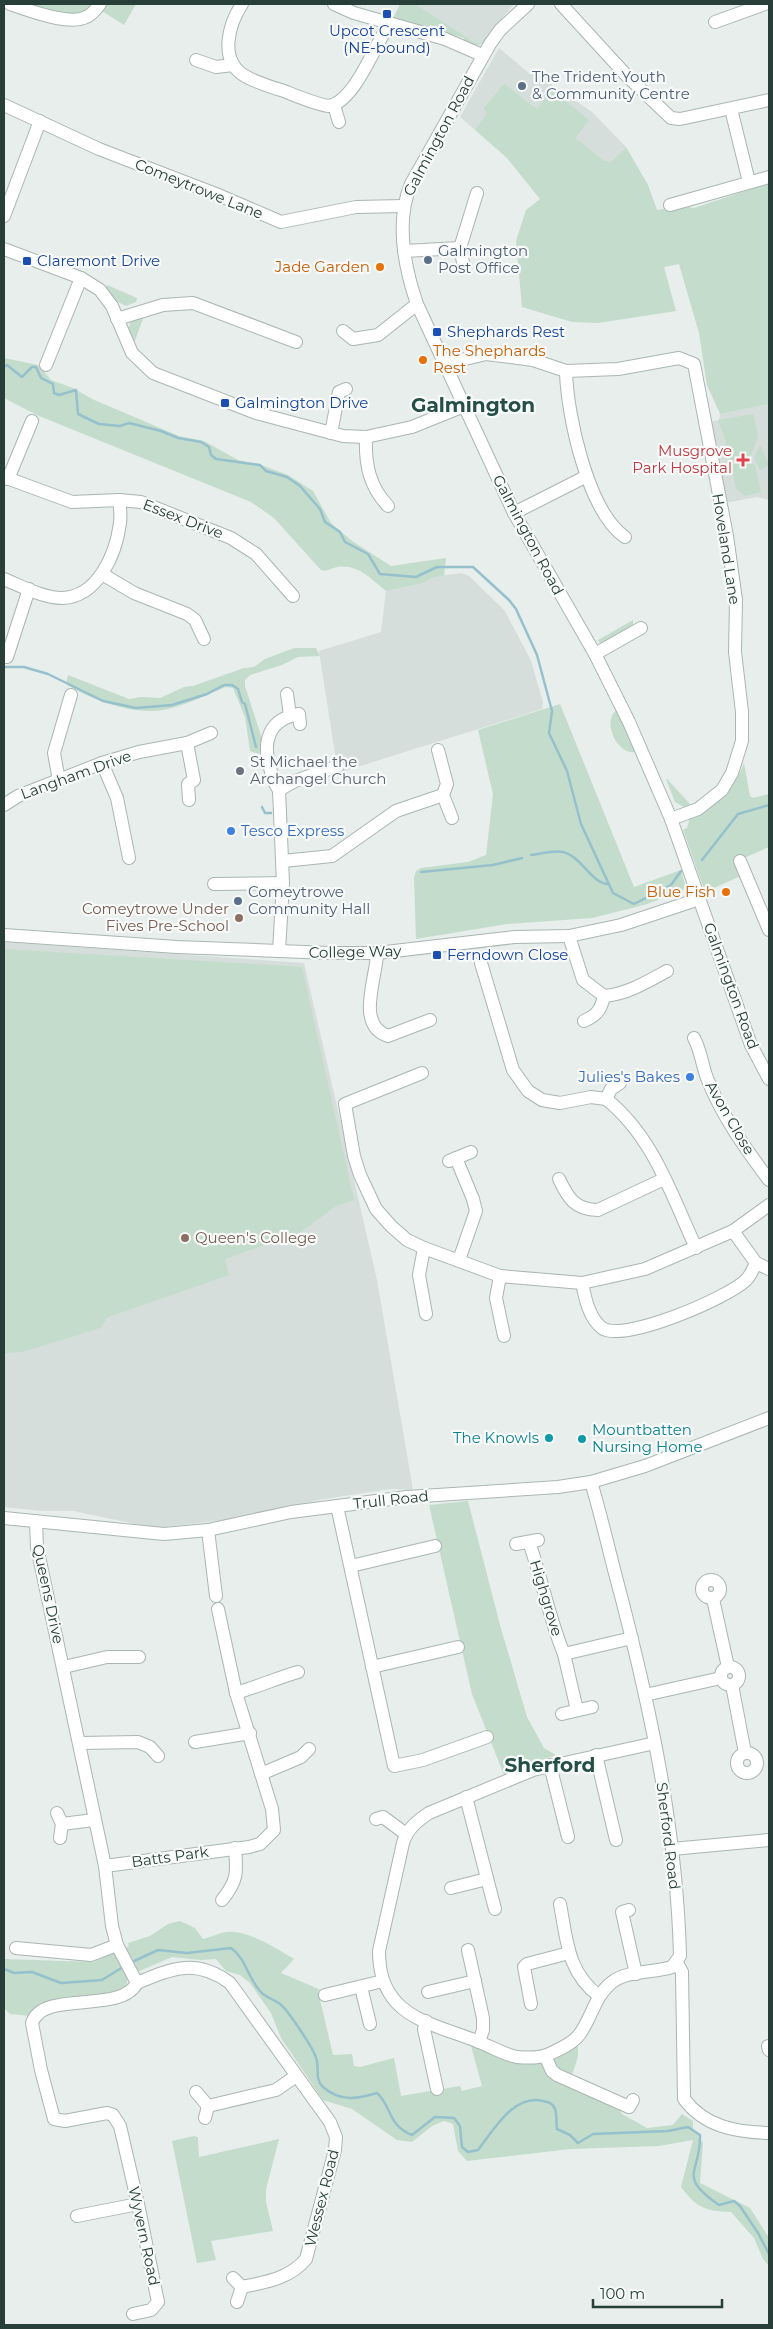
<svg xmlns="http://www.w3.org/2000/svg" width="773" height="2329" font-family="Montserrat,sans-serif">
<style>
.built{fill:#d5deda}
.green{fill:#c3dccb}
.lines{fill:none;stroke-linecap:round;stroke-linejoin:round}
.stream{stroke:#96c1cc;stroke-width:2.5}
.minor-casing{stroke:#aab6b2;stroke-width:14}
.minor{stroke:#fff;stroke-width:12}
.transit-dot{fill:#1a4fb4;stroke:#f7faf9;stroke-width:2}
.service-dot{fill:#5c6f8a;stroke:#f7faf9;stroke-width:2}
.food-dot{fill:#e8710a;stroke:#f7faf9;stroke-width:2}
.health-dot{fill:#e0444e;stroke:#f7faf9;stroke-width:2}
.worship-dot{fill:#6b7280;stroke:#f7faf9;stroke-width:2}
.shop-dot{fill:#3f7fe0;stroke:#f7faf9;stroke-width:2}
.education-dot{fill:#8d6e63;stroke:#f7faf9;stroke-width:2}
.culture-dot{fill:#0f9aa8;stroke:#f7faf9;stroke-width:2}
.labels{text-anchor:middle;stroke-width:4.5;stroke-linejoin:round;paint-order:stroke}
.transit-label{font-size:15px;fill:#164399;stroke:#f7faf9;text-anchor:start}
.service-label{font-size:15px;fill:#4e5e75;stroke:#f7faf9;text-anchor:start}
.street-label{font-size:15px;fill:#273e39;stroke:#f7faf9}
.food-label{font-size:15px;fill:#c56008;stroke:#f7faf9;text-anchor:end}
.health-label{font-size:15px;fill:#be3a42;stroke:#f7faf9;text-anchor:end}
.worship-label{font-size:15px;fill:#5b616d;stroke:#f7faf9;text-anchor:start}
.shop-label{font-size:15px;fill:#366cbe;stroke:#f7faf9;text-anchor:start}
.education-label{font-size:15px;fill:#785e54;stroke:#f7faf9;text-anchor:end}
.culture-label{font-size:15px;fill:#0d838f;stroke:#f7faf9;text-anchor:start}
.district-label{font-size:20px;font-weight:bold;fill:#254e46;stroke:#f7faf9}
</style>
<rect width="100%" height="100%" fill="#e7eeeb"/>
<g class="built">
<polygon points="415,4 514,4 482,42 476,43"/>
<polygon points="499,48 530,74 534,74 551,84 592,112 626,147 611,162 604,162 504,83 483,109 488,112 475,130 460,117"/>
<polygon points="769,404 769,500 757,497 725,503 710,422 719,420 720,414"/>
<polygon points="461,573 469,576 505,611 531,661 543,702 542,709 338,773 319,651 381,632 386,591 424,583 434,577"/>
<polygon points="4,942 304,963 377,1280 413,1490 391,1489 324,1499 233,1519 155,1528 73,1511 42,1511 4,1507"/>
</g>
<g class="green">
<polygon points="20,4 96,4 75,16"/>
<polygon points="107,4 136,4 124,25 102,11"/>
<path d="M400,4H415L476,43L482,42L486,36L488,37C481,48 475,45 463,42L464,38L393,19Z"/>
<polygon points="504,83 537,109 552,90 589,120 575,138 604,161 611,162 626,147 648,185 657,210 683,206 694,208 769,183 769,404 720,414 707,385 699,333 679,264 664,267 676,311 598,323 572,322 522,307 516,241 526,210 540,199 507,158 475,130 487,113 483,109"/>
<polygon points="107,285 137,298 136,302 126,306 116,301 106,288"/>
<polygon points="144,316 133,346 127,334 131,320"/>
<path d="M4,358L38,365L51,380L73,388L92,399L179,436L204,441L238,460L264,466L288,475L313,491L331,523L352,541L391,566L446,558L444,576L434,577L424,583L386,591C371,579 358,564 337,567C331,568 328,572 321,570L274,518L251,502L39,416L4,398Z"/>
<polygon points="753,414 758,436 751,455 730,461 725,439 718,420"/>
<polygon points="760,445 769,465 760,470 754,458"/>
<polygon points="747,460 755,465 761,492 745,496 736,489 731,465"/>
<polygon points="633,620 633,628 602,647 598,640"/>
<path d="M294,648H316L320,656L298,657L282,665L250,675L245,680V686L262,739L263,748L259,754L250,751L245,717L233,688L226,687C208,694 191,703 172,708C140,718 93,701 66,684L68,675L129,699L141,697L160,698L184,687L193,686L244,668L254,667L265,659Z"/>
<polygon points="560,704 634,887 681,870 685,884 683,891 644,905 592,918 507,924 416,939 414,878 416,871 421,868 468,862 486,855 493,794 478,730"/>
<path d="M617,710H619L636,752C617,756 601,720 617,710Z"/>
<path d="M744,763L750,796L753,798L769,794V847L737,861L743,875L705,892L683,830L687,828L690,817C717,807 734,789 744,763Z"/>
<polygon points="666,779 667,779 691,805 684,807 675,802"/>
<polygon points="4,949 302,967 354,1200 336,1206 301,1232 225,1259 229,1275 108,1317 100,1328 22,1352 4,1353"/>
<polygon points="468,1501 500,1625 527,1717 544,1748 556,1755 504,1775 472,1694 429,1505"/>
<path d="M180,1921L195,1928L203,1939C211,1937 219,1933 226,1932C247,1929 277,1949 294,1959L281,1973L321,1990L318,1991L333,2055L352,2054L354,2066L360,2067L394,2058L401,2096L460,2086L462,2091L482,2086L471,2046L513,2061H542L554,2078L612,2107L619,2108L622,2114L647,2128L673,2125L682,2114L693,2121V2128L703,2143L700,2183L750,2208L769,2238V2266L763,2259L754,2238L731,2212C705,2211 697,2208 681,2187L693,2140L659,2146L570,2149L467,2161L458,2151L453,2124L444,2121L432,2126L412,2142L397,2140L352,2109L323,2100L281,2038L271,2013L250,1983L240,1975L226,1971L216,1959L201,1960L172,1957L128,1976L126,1987L119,1991L30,2016L10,2014L4,2008V1959L94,1962L129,1946L128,1943L150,1936L168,1924Z"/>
<polygon points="578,2044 578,2056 572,2075 560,2073 553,2060"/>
<polygon points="194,2136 198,2137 199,2157 279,2139 266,2189 266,2202 273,2231 211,2241 216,2260 197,2263 172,2141"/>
</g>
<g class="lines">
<g class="stream">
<polyline points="4,367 7,365 22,377 32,367 36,367 41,378 53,384 54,393 59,395 76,390 78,414 99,424 120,426 129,423 161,431 178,438 201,442 209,447 211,455 216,459 260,465 266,471 287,477 300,486 320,509 325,522 340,532 345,542 368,554 380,574 416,577 437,567 473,567 509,600 516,609 537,655 552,711 549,733 567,771 581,824 613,893 634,904 671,885 681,871"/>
<polyline points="4,667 24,667 48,674 103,701 136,708 172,705 207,694 224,685 232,685 238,689 242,702 245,704 256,747"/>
<polyline points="262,807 265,813 271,813"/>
<path d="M531,855C541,854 553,850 563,852C581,856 591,883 608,884"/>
<polyline points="702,860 738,814 769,805"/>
<polyline points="421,872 493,865 522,858"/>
<path d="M130,1963L158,1950L187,1953L231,1948C247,1959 248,1981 263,1994C268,1998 275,2000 280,2004C287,2009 314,2049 316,2058C320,2067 314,2079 323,2087C340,2102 357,2099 377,2093C392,2106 387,2125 412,2135L435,2117L454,2118L460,2126L462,2147L468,2152L478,2150C493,2131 514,2093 543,2101C548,2102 553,2103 555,2109C557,2114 556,2123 557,2129L570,2135L578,2143L593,2134L668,2131L688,2127L700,2135C701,2174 676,2175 719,2205L734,2201L740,2206L758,2233L769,2254"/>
<polyline points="4,1969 14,1973 32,1972 61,1983 102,1980 123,1967"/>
</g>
<g class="minor-casing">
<g id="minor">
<path d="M10,4C27,10 70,26 86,17C92,15 97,8 100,4"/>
<path d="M242,4C229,24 218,60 245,76C257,83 271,87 284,91C299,97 313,103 328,106C352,104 372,52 384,33L386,23"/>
<polyline points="334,4 354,13 445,39 482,55"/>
<path d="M528,4L500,30L490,44L411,184C395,222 404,266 417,304L514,513L595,654L629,722L671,819L751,1045L769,1079"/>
<polyline points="561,4 627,76 671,118 680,119 769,100"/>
<polyline points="715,22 765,4"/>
<polyline points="196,60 216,67 233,65"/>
<polyline points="4,105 99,149 216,194 281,222 356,207 404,206"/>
<polyline points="334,105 339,122"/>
<polyline points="731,109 749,182"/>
<polyline points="670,205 769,177"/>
<polyline points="4,216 40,121"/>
<polyline points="4,249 81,278 100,290 112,306 132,353 153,373 256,413 343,436 366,437 412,427 464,406"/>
<polyline points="404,251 460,248"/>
<polyline points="463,262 460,248 477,193"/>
<polyline points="117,319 163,305 193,303 296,342"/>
<polyline points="343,331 353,339 378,335 417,304"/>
<polyline points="444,364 486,354 533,360 566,371 618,369 679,358 694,364 727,536 736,600 735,652 742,712 742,741 732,773 722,790 698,809 671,819"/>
<polyline points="46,365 81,278"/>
<path d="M566,371C567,415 588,512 625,537"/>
<polyline points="331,433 339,392 346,389"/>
<path d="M366,437C365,464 369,486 388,506"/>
<polyline points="4,477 72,502 119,500 141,502 231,538 256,554 293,596"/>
<polyline points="8,479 32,421"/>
<polyline points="514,513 587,476"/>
<polyline points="102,574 134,593 187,614 195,620 204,639"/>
<path d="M4,579C21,586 43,598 62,598C98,597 116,554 120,523C121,516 120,507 119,500"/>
<polyline points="595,654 641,628"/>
<polyline points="7,657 29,589"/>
<polyline points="287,694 290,715"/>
<polyline points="187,743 194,780 188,784 189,800"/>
<polyline points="438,750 447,784 443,795 452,818"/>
<polyline points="102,763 117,798 129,858"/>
<polyline points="59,780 54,753 71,695"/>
<path d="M279,790C274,784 272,776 270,768C262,741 269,719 299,714L300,724"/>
<polyline points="279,790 295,781 338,766"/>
<polyline points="4,805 18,796 102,763 139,752 187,743 211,733"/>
<polyline points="283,861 332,856 396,811 443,795"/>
<polyline points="740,861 769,930"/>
<polyline points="214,884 283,883"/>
<polyline points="4,935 177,947 329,953 377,953 515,937 569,936 621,925 699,899"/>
<path d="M569,936L583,980L604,996C627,994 647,982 667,971"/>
<polyline points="279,951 283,883 279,790"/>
<path d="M377,953C377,977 355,1025 388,1036L430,1020"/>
<polyline points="481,963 513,1070 528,1091 542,1100 560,1103 591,1097 606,1099"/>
<path d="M584,1021C597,1015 601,1010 604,996"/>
<path d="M694,1038C701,1051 702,1065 707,1078C722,1116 745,1148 769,1180"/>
<polyline points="422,1073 345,1104 354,1156 360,1175 376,1209 391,1226 407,1240 424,1248 500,1276 582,1283 645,1269 733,1231 769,1205"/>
<path d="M620,1083L611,1089L606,1099C653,1136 672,1196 696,1248"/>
<polyline points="456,1158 473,1199 476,1211 459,1260"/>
<polyline points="449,1161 471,1152"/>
<path d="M559,1179C568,1198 575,1210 598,1210L664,1179"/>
<polyline points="733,1231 756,1263 769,1269"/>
<polyline points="424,1248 419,1275 426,1314"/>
<polyline points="500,1276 496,1298 504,1336"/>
<path d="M582,1283C585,1298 589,1318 602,1328C623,1343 728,1298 746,1280C751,1275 753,1269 756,1263"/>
<path d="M591,1482C602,1518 610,1556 620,1592C651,1711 677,1833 680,1956L672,1967C654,1973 626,1970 611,1983C594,1997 592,2018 579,2035C572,2044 558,2050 547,2055C538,2058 527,2058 517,2057C503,2054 492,2047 479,2042C453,2031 417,2024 397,2003C383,1988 379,1971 379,1951L403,1843C407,1829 417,1821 429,1813L533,1770L655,1743"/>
<polyline points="337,1506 394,1766 423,1760 487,1737"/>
<polyline points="4,1518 164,1534 208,1530 291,1512 407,1497 558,1487 591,1482 645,1466 769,1418"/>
<polyline points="36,1521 37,1547 105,1866 112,1926 117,1945 137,1983"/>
<polyline points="208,1530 216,1596"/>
<path d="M529,1542C542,1579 549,1618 564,1654L632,1638"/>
<polyline points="516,1544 538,1540"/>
<polyline points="351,1566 435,1546"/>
<circle cx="711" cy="1589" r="9"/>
<polyline points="713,1599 728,1667"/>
<polyline points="564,1654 577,1710"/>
<polyline points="64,1667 107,1657 139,1657"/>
<polyline points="372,1667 458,1647"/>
<circle cx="730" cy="1676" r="9"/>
<polyline points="732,1685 745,1753"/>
<path d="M236,1693C257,1687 277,1678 298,1672"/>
<polyline points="645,1695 721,1678"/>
<polyline points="562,1714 592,1707"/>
<polyline points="195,1742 250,1733"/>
<polyline points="80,1743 138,1742 150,1747 158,1756"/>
<circle cx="747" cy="1763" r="10"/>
<polyline points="596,1755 616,1840"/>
<polyline points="550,1765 568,1837"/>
<polyline points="261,1774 301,1757 309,1749"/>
<polyline points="466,1797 495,1909"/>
<polyline points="57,1813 62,1824 60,1838"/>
<polyline points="376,1819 383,1817 406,1834"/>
<polyline points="62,1824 94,1820"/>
<polyline points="672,1849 769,1840"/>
<polyline points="105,1866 249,1847 260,1844 274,1830 272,1809 236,1693 218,1609"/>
<polyline points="451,1888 487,1879"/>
<path d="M222,1900C238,1880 237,1873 235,1848"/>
<path d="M560,1904C567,1940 567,1972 599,1996"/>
<polyline points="629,1910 622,1912 636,1974"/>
<polyline points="16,1948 91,1955 117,1945"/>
<polyline points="468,1950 483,2018 483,2030 479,2042"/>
<path d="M677,1963L682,1972L684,2099C705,2127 736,2132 769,2133"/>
<path d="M137,1983C173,1968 196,1958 230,1983L330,2122L336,2137L335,2150L306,2259C289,2279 266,2282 242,2287"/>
<polyline points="361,1987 370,2024"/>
<polyline points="428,1992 475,1981"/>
<polyline points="325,1995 383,1981"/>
<polyline points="531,2004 524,1967 527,1964 569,1953"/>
<polyline points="426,2021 424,2029 437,2089"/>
<polyline points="768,2046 769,2050"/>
<polyline points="545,2056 552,2071 557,2075 629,2107 633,2100"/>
<polyline points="196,2092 208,2106"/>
<polyline points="205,2118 208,2106 276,2090 296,2076"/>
<polyline points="77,2216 138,2204"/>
<polyline points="233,2278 242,2287 237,2302"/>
<path d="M133,2314L151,2310L158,2302L138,2204L120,2126L113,2115L107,2113L65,2121L54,2119L41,2070L32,2023C43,1989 120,2015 137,1983"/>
</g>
</g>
<use href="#minor" class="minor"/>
</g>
<g class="transit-dot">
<rect x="382" y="9" width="10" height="10" rx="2.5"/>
<rect x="22" y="256" width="10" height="10" rx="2.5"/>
<rect x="432" y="327" width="10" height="10" rx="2.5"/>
<rect x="220" y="398" width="10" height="10" rx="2.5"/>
<rect x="432" y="950" width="10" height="10" rx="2.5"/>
</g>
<g class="service-dot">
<circle cx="522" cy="86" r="5"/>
<circle cx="428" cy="260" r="5"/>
<circle cx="238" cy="901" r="5"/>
</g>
<g class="food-dot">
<circle cx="380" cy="267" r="5"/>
<circle cx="423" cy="360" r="5"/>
<circle cx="726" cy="892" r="5"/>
</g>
<path class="health-dot" d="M740.5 452.5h5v5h5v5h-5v5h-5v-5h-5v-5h5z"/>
<circle class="worship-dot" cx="240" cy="771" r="5"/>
<g class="shop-dot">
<circle cx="231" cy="831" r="5"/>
<circle cx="690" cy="1077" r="5"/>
</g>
<g class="education-dot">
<circle cx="239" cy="918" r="5"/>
<circle cx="185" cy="1238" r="5"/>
</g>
<g class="culture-dot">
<circle cx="549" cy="1438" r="5"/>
<circle cx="582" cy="1439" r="5"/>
</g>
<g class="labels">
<g class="transit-label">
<text x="387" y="36" text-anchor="middle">Upcot Crescent<tspan x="387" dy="17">(NE-bound)</tspan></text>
<text x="37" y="266">Claremont Drive</text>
<text x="447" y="337">Shephards Rest</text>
<text x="235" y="408">Galmington Drive</text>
<text x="447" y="960">Ferndown Close</text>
</g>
<g class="service-label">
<text x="532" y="82">The Trident Youth<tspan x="532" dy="17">&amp; Community Centre</tspan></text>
<text x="438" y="256">Galmington<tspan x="438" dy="17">Post Office</tspan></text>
<text x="248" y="897">Comeytrowe<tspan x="248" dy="17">Community Hall</tspan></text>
</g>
<g class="street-label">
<text transform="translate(439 136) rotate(-62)" y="5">Galmington Road</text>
<text transform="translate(199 189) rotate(22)" y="5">Comeytrowe Lane</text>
<text transform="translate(183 519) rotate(21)" y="5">Essex Drive</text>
<text transform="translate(528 535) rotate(62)" y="5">Galmington Road</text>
<text transform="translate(726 549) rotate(81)" y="5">Hoveland Lane</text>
<text transform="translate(76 775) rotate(-20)" y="5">Langham Drive</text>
<text transform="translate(355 952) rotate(-1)" y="5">College Way</text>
<text transform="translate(731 986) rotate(70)" y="5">Galmington Road</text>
<text transform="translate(730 1118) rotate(60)" y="5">Avon Close</text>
<text transform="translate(391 1500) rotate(-6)" y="5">Trull Road</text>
<text transform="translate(48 1594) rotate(78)" y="5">Queens Drive</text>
<text transform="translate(546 1598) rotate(73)" y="5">Highgrove</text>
<text transform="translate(668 1836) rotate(83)" y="5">Sherford Road</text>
<text transform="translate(170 1857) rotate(-8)" y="5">Batts Park</text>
<text transform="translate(322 2198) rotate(-76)" y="5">Wessex Road</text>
<text transform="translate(144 2236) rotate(78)" y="5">Wyvern Road</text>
</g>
<g class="food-label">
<text x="370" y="272">Jade Garden</text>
<text x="433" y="356" text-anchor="start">The Shephards<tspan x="433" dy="17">Rest</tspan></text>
<text x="716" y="897">Blue Fish</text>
</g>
<g class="health-label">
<text x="732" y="456">Musgrove<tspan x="732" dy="17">Park Hospital</tspan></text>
</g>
<g class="worship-label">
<text x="250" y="767">St Michael the<tspan x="250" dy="17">Archangel Church</tspan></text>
</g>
<g class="shop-label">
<text x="241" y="836">Tesco Express</text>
<text x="680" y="1082" text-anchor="end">Julies's Bakes</text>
</g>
<g class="education-label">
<text x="229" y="914">Comeytrowe Under<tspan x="229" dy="17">Fives Pre-School</tspan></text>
<text x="195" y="1243" text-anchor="start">Queen's College</text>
</g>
<g class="culture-label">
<text x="592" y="1435">Mountbatten<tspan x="592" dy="17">Nursing Home</tspan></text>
<text x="539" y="1443" text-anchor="end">The Knowls</text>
</g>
<g class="district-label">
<text x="473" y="412">Galmington</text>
<text x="550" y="1772">Sherford</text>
</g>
</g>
<rect width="773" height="2329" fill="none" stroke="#273e39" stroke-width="10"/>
<path d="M593 2299v8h129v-8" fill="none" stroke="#273e39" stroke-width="2.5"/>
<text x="600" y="2299" font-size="15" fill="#273e39" stroke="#f7faf9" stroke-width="4" paint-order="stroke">100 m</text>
</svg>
